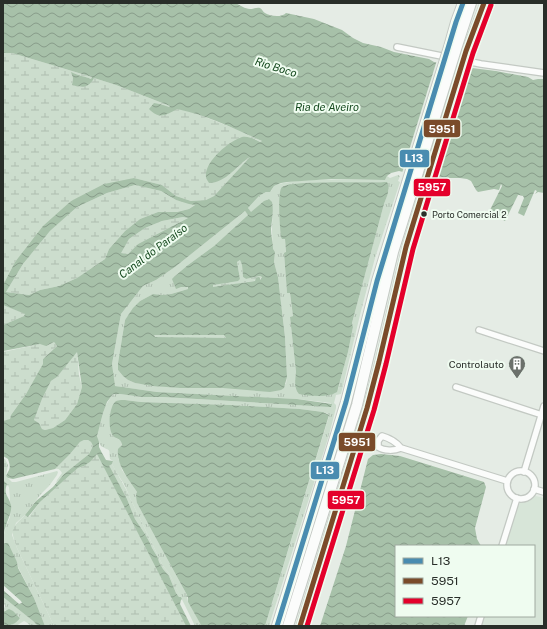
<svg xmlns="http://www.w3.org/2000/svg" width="547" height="629" font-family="'Public Sans',sans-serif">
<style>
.built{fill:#d7e5d8}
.grass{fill:url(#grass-tufts);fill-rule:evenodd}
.wetland{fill:url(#wetland-marsh)}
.water{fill:url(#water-waves);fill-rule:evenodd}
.pier{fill:#e5ece5}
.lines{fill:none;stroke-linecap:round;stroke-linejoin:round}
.minor-casing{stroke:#c3c9c3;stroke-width:8}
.tertiary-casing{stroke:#c3c9c3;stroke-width:9}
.motorway-casing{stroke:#c3c9c3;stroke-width:12}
.minor{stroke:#fbfcfb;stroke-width:5.5}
.tertiary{stroke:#fbfcfb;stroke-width:7}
.motorway{stroke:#fbfcfb;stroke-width:10}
.tertiary-bridge-casing{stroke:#c3c9c3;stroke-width:9;stroke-linecap:butt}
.motorway-bridge-casing{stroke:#c3c9c3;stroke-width:12;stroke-linecap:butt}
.tertiary-bridge{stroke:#fbfcfb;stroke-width:7}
.motorway-bridge{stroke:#fbfcfb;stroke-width:10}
.bus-1-casing{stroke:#effcf0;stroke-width:8}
.bus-2-casing{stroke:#effcf0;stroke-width:8}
.bus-3-casing{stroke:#effcf0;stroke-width:8}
.bus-1{stroke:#498cb0;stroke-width:5}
.bus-2{stroke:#7a4b2a;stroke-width:5}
.bus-3{stroke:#e4002b;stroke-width:5}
.bus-dot{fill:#292e29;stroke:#effcf0;stroke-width:1.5}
.labels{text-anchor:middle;stroke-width:4;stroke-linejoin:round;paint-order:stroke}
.bus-label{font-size:9px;fill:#292e29;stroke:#effcf0;text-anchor:start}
.poi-label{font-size:10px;fill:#292e29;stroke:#effcf0;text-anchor:end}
.water-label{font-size:11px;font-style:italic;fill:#15491e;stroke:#effcf0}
.line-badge{stroke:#effcf0;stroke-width:1.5}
.badge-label{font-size:11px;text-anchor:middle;font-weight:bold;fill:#fff}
</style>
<defs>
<pattern id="grass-tufts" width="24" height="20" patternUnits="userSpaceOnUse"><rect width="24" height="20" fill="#ccddcd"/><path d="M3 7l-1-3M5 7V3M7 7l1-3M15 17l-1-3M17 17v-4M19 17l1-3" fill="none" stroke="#afbeb0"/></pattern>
<pattern id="wetland-marsh" width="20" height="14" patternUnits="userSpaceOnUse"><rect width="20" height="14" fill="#ccddcd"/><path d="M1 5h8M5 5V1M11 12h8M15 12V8" fill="none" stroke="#afbeb0"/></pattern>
<pattern id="water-waves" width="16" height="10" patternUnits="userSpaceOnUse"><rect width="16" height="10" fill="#a7c1a9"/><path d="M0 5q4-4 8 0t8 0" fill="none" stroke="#889d8a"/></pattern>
</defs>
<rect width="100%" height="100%" fill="#e5ece5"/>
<polygon class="built" points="534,496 536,496 544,498 544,626 481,626 484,616 534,616 534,546 505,546 517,508 521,502 529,500"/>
<g class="grass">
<path d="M398,175L400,176L398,181L400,182L375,258L361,311L341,394L336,395L334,403L336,405V408L329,435L269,626H265L329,416L328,414L323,412L300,409L230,405L141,402L125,400L112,407C108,420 112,426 116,438L120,440L122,442L118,459L120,461L122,470L137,492V503L152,531L187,595L188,602L202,626H195L169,573L163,566L129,496C126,484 117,475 112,464L113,461L110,459C109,447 111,452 101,446C99,443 97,438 97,434C98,429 100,426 101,421C104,409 105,405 113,394H120L142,397H163L329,407H331V403L297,399L157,392L114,386L112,364L121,314L143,286L156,280L175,267L245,211L248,215L214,246L188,265L181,287H188V289L171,294L162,295L153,294L140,301L125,320L118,363V370L123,376L128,380L135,383L180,388H223L286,384L287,377L285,337L278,277L274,262L275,252L272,249C273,242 272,236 272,230C271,216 277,212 268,199L264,202L251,213L248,208L259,196L266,192L271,191L274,186C286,181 300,181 313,180C337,179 361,180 385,180L387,176L390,178ZM387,182L389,190L384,204L352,323L353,327L348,352L338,389L295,380L296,372L290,317L293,316L290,293H287L284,253H286L282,186L313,183Z"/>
<polygon points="343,432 285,626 280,626 340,436"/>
<polygon points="3,459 5,459 8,465 6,476 12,482 16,482 57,471 58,472 57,475 49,486 41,494 25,515 16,523 12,535 17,548 54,626 45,626 34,598 18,567 17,562 3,544 3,538 6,526 10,517 11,505 10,502 10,498 9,487 3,480"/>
<polygon points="3,597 33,621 38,626 31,626 26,622 24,621 16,626 10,626 20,618 19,616 6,610 3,612 3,609 5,607 5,605 3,603"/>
</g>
<g class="wetland">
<path d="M3,53H12L92,77L91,79C85,76 78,76 72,73L73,78L72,85L81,87L94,78L116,85L170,106L169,107L160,104L154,103L192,112L241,131L262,141L260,142L253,138L227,176L253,154L214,196L206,200L191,201L176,196L162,185L134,178L71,201L15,262L3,285Z"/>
<polygon points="135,185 161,191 176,200 196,204 189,209 177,212 158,212 140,219 125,231 109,249 105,259 77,278 59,286 40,290 29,295 6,292 23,264 50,231 77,207 107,193"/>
<polygon points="183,217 188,218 138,244 128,254 120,253 129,239 145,228 162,221"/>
<polygon points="240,260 242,265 243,277 246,279 260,276 262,277 259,280 213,288 213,285 240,279 237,262"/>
<polygon points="3,305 26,314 24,316 3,325"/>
<polygon points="154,335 225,335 226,339 154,337"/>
<polygon points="54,342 57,346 43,359 44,364 26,394 11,415 10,420 3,421 3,352 40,344"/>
<polygon points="77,351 79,375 82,387 77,404 65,420 53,428 45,430 42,429 39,423 34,420 42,399 51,381 57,377"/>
<path d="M84,440H88L91,442L93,446L89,454L64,474L56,483L57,480L62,473C60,470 59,468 55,469L70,454L80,442Z"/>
<path d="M97,453L186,626H54L17,548C10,529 11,529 25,515L29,517L40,502L70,475L78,468L84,466L90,462Z"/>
<polygon points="112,464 127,491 129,496 163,566 169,573 181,597 179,597 176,593 169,576 163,569 159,562 158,558 152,548 150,543 145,534 135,519 127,499 110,467 109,466"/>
</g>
<g class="water">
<path d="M3,3H235C240,5 245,9 250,9C253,9 257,7 260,8C262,9 263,12 265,13C270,16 281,18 286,13L314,19L342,30L353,38L363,43L381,47L394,52L429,59L434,62L456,66L496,71L528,77L533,80L538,79H544V193L538,192L535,194L537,191L535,190L524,216L518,213L524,198L523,196L519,195H518L505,221L489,212L502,186L501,184L499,190L494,189L478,192L476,190L471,181L467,179L460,178H428L399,171L391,173L387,176L385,180L331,179L287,182L281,183L274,186L270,192H266L259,196L248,208L251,212L264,201L269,199L272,202C274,212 272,219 271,229C271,236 273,242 273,249L275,252L274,262L278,277L285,337L287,377L284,388L281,390L270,392L223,388H180L153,386L135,383L128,380L123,376L118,370V363L125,320L133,308L140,301L153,294L162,295L171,294L188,289V287H181L176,289L172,279L174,277L188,265L214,246L248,215L245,211L175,267L156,280L143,286L121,314L112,364L115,386L157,392L297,399L332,404L331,407H329L163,397H142L120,394H113L107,402L103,413L97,436L99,442V447L102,453L106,460L113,461L112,464L109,466L110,467L127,499L135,519L145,534L150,543L152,548L158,558L159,562L163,569L169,576L176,593L179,597H181L182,599L181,600L180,604L191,626H186L97,454L90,462L84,466L78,468L70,475L40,502L28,517L25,515L36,501L53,487L64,474L89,454L93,446L91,442L88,440H84L80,442L70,454L55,469L13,479L8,478L6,476C10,468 11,468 8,459L3,456V421L10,419L11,415L26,394L43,364V359L57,346L54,342L46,346L40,344L3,351V325L24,316L25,314L3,305V285L15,262L43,226L71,201L104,184L134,178L162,185L176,196L191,201L206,200L214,196L250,157C237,165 226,183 209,183C208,181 206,179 206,177C204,162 229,141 242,137C248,136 255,139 260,142L262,141C235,129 207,115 177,109C166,115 160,120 149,109L154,103L160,104L169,107L170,106L116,85L94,78C89,88 82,88 72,85L73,78L71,72C78,76 85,76 91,79L92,77L12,53H3ZM135,185L161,191L176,200L189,204L195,205L189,209L177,212H158L140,219L125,231L109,249L105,259L77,278L59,286L40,290L29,295L6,292L23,264L50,231L77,207L107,193ZM183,217L188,218L138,244L128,254L121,253L129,239L145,228L162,221ZM240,260L242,265L243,277L246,279L260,276L262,277L260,280V278L259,277L256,278L255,281L213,287V285L238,281L240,279L237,262ZM154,335H224L226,338L155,337ZM77,352L82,387L77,404L65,420L53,428L45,430L42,429L39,423L34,420L42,399L51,381L57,377Z"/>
<path d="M387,182C391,189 387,196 384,204L352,323L353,327L348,352L337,392C327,398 311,396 299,394C294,389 295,379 296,372L290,317L293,316L290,293H287L284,253L286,252L285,239H282L281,237C280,229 277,192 282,187C289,180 371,183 387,182Z"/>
<path d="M125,400L141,402L230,405L300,409L323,412L329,415L265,626H202L201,625L188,602V597L186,596L187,595L152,531L137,503L136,496L137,492C128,479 116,464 118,449L122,445C121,437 115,440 112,434C108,427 109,408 115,402C117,400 122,400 125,400Z"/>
<polygon points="381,454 400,456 484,482 486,487 475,528 477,539 481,546 396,546 396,616 468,616 464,626 320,626 346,546 368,459 373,455"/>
<path d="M3,480L7,484C3,495 9,496 11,505C12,513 8,518 6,526C4,530 4,534 3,538Z"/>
<polygon points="6,543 8,543 17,562 18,568 34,598 45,626 38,626 33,621 3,597 3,590 19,604 22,603 21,601 3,585 3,544"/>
<path d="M9,609L13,611L20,618C16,624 10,626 3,626V612Z"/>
</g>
<polygon class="pier" points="437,60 457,65 422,179 402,173"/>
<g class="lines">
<g class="minor-casing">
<g id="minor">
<polyline points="397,47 481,64 544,73"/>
<polyline points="479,330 544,351"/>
<polyline points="456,387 542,415"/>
<path d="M401,448C394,451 384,451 378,447V441L382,436C389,438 397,443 401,448L507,481"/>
<circle cx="521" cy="485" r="14"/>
<polyline points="524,472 544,406"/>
<polyline points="534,489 544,492"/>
<polyline points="502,546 517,498"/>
<polyline points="478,626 481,616"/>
</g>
</g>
<g class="tertiary-casing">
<g id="tertiary">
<polyline points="466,51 484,3"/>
<polyline points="300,626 367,408 379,362 406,247 424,189"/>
</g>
</g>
<g class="motorway-casing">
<g id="motorway">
<polyline points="449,47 456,22 463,3"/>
<polyline points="456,49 471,3"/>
<polyline points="277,626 346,402 377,281 407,183"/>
<polyline points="288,626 357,405 393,252 414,185"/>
</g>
</g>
<use href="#minor" class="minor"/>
<use href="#tertiary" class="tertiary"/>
<use href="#motorway" class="motorway"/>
<g class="tertiary-bridge-casing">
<polyline id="tertiary-bridge" points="424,189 466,51"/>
</g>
<g class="motorway-bridge-casing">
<g id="motorway-bridge">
<polyline points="407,183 449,47"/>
<polyline points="414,185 456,49"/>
</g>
</g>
<use href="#tertiary-bridge" class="tertiary-bridge"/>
<use href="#motorway-bridge" class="motorway-bridge"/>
<g class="bus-1-casing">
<polyline id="bus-1" points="277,626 346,402 377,281 456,22 463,3"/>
</g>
<g class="bus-2-casing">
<polyline id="bus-2" points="300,626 367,408 379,362 406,247 466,51 484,3"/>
</g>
<g class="bus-3-casing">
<polyline id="bus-3" points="307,626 374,410 386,364 413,249 473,53 491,5"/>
</g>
<use href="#bus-1" class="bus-1"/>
<use href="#bus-2" class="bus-2"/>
<use href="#bus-3" class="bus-3"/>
</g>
<defs>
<g id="building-pin" transform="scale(0.9)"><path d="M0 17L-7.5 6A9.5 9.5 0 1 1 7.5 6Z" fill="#6b706b" stroke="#effcf0"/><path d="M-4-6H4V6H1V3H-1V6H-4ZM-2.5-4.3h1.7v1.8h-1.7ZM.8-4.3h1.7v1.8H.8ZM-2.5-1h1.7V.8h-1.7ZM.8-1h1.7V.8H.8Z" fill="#fff"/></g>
</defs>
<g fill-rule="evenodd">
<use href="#building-pin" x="517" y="364"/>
</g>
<circle class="bus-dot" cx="424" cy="214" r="3.5"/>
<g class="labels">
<g class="bus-label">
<text x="432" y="218">Porto Comercial 2</text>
</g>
<g class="poi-label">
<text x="504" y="368">Controlauto</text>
</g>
<g class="water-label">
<text transform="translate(276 67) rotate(17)" y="4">Rio Boco</text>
<text x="327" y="111">Ria de Aveiro</text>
<text transform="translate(153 251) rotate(-37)" y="4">Canal do Paraíso</text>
</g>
</g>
<g class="line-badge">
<rect x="423" y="119" width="38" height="19" rx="4" fill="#7a4b2a"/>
<rect x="399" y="149" width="31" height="19" rx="4" fill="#498cb0"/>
<rect x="413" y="178" width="38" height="19" rx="4" fill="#e4002b"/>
<rect x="338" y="432" width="38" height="20" rx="4" fill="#7a4b2a"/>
<rect x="310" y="461" width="30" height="19" rx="4" fill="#498cb0"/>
<rect x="327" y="490" width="38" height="20" rx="4" fill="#e4002b"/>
</g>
<g class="badge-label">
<text x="442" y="133">5951</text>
<text x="414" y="162">L13</text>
<text x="432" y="191">5957</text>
<text x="357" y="446">5951</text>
<text x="325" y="474">L13</text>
<text x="346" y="504">5957</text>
</g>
<rect width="547" height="629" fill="none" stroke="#292e29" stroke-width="8"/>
<rect x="395" y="545" width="140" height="72" fill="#effcf0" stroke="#a0aaa0"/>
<rect x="403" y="558" width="20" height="6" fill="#498cb0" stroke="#a0aaa0"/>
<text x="431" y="565" font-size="12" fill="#292e29">L13</text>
<rect x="403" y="578" width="20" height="6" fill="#7a4b2a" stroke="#a0aaa0"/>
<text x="431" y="585" font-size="12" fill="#292e29">5951</text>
<rect x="403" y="598" width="20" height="6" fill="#e4002b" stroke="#a0aaa0"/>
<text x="431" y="605" font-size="12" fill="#292e29">5957</text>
</svg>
